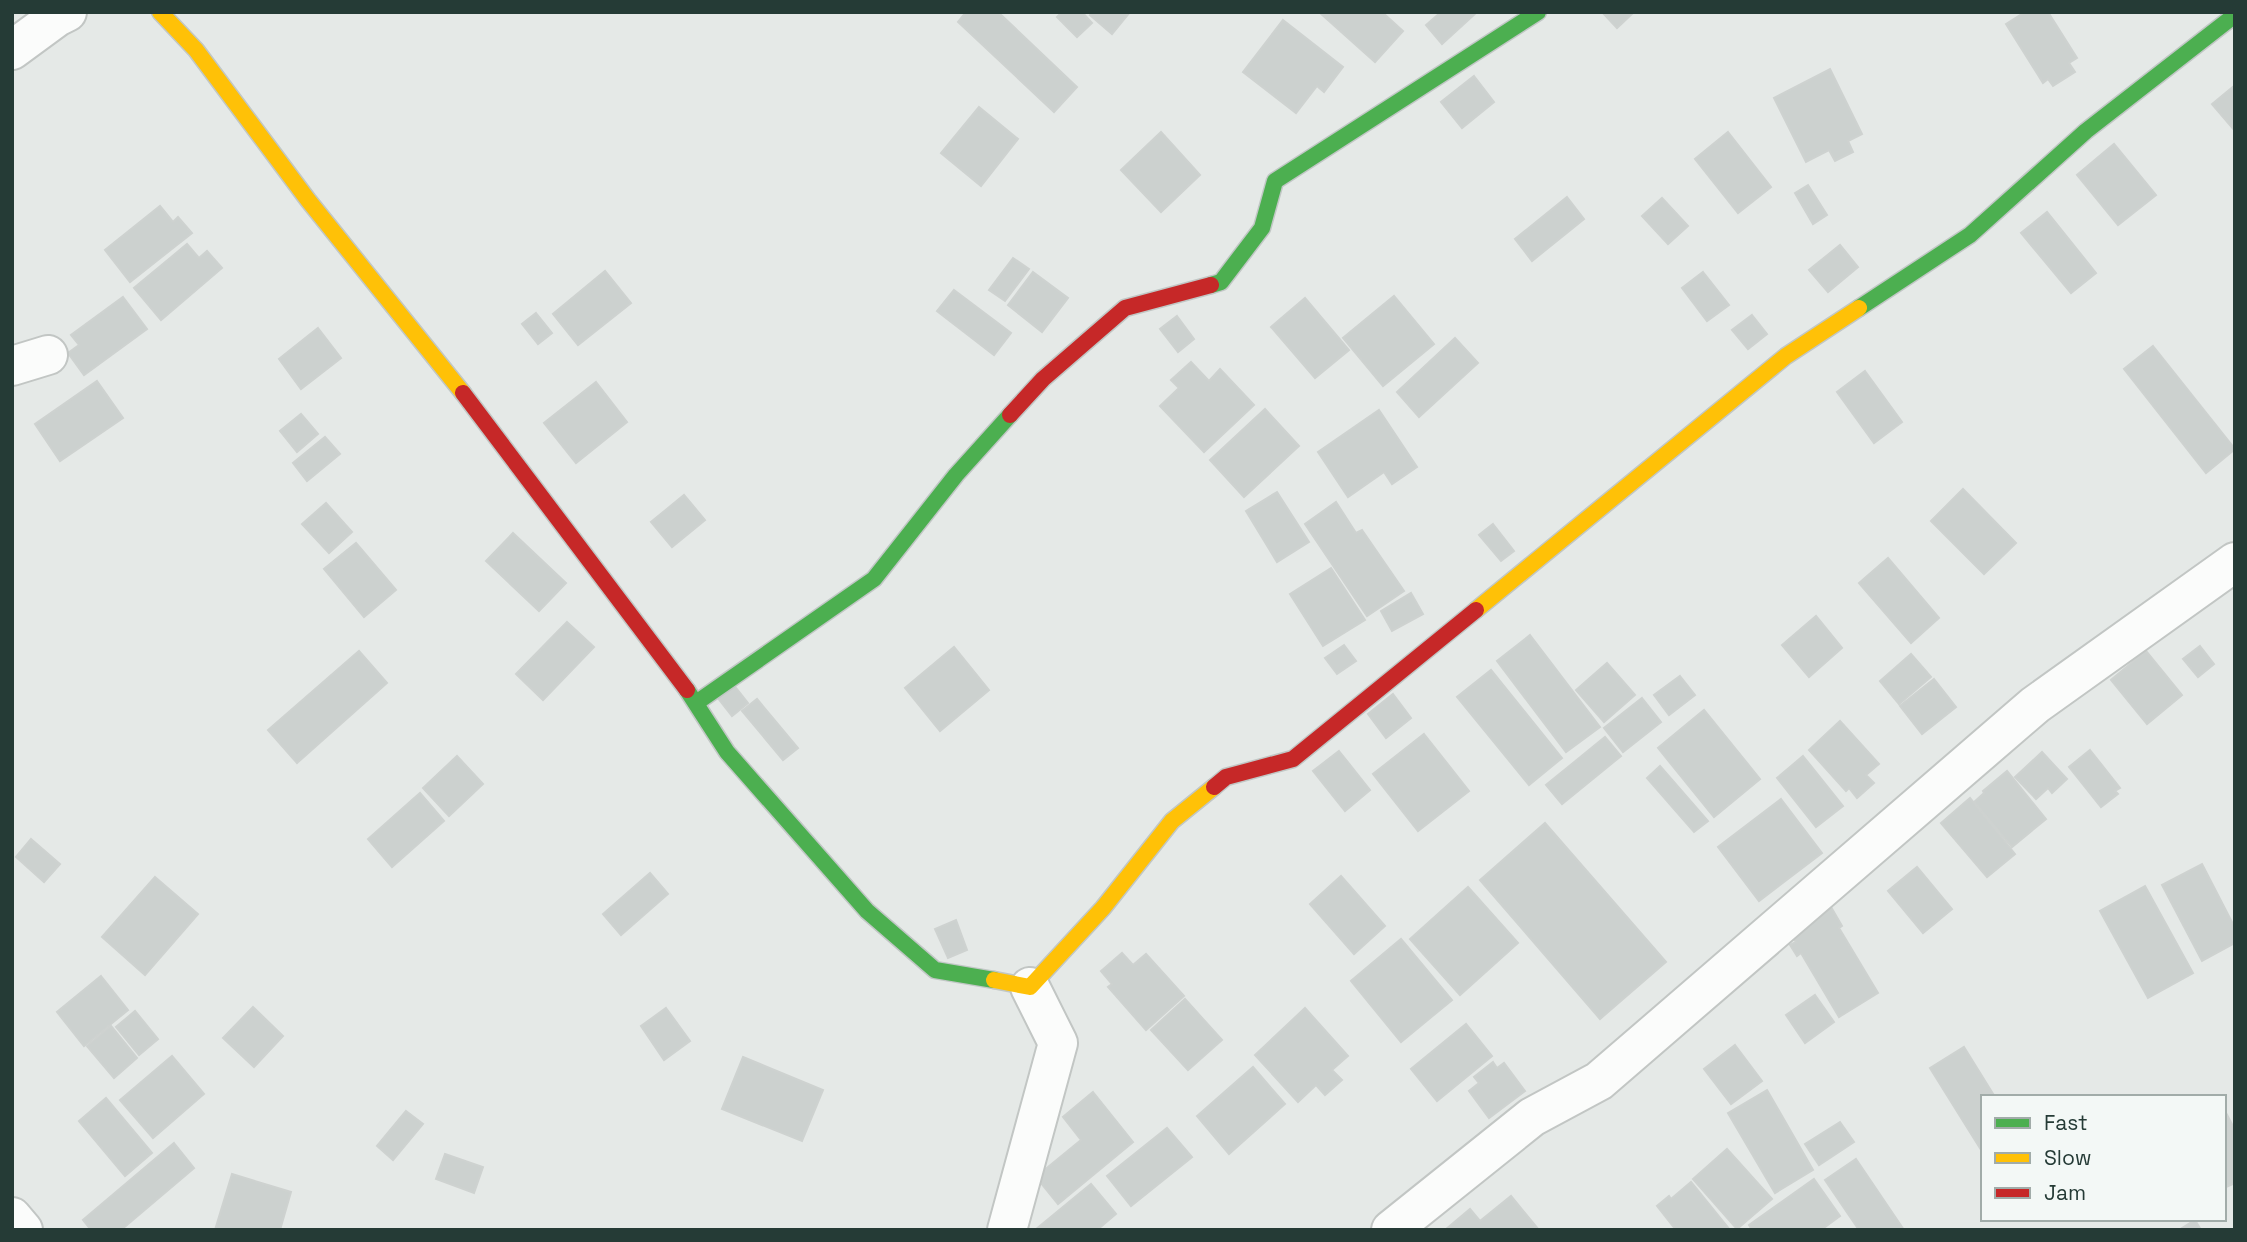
<svg xmlns="http://www.w3.org/2000/svg" width="2247" height="1242" font-family="'Space Grotesk',sans-serif">
<style>
.building{fill:#ccd1cf;stroke:#ced2d0;stroke-width:2}
.lines{fill:none;stroke-linecap:round;stroke-linejoin:round}
.street-casing{stroke:#c2c6c4;stroke-width:42}
.fast-casing{stroke:#c1c7c5;stroke-width:19}
.slow-casing{stroke:#c1c7c5;stroke-width:19}
.jam-casing{stroke:#c1c7c5;stroke-width:19}
.street{stroke:#fbfcfb;stroke-width:38}
.fast{stroke:#4caf50;stroke-width:16}
.slow{stroke:#ffc107;stroke-width:16}
.jam{stroke:#c62828;stroke-width:16}
</style>
<rect width="100%" height="100%" fill="#e5e9e7"/>
<g class="building">
<polygon points="966,12 998,12 1077,87 1054,112 958,22"/>
<polygon points="1062,12 1082,12 1092,23 1077,37 1057,17"/>
<polygon points="1092,12 1130,12 1112,34 1090,15"/>
<polygon points="1319,12 1382,12 1403,31 1375,62"/>
<polygon points="1441,12 1477,12 1442,44 1426,25"/>
<polygon points="1602,12 1634,12 1617,28"/>
<polygon points="2025,12 2048,12 2077,58 2069,63 2075,72 2053,86 2048,79 2043,83 2006,24"/>
<polygon points="1283,20 1343,67 1324,92 1317,86 1296,113 1243,72"/>
<polygon points="1830,69 1862,134 1848,141 1853,152 1835,161 1829,150 1806,162 1774,98"/>
<polygon points="1474,76 1494,102 1462,128 1441,102"/>
<polygon points="2235,85 2235,131 2212,104"/>
<polygon points="979,107 1018,139 981,186 941,153"/>
<polygon points="1161,132 1200,175 1161,212 1121,170"/>
<polygon points="1728,132 1771,187 1738,213 1695,159"/>
<polygon points="2114,144 2156,195 2118,225 2077,175"/>
<polygon points="1808,185 1827,215 1813,224 1795,193"/>
<polygon points="1567,197 1584,219 1532,261 1515,239"/>
<polygon points="1662,198 1688,226 1668,244 1642,216"/>
<polygon points="160,206 173,222 178,217 192,233 130,282 105,250"/>
<polygon points="2047,212 2096,273 2071,293 2021,233"/>
<polygon points="187,244 199,258 207,251 222,268 161,320 134,288"/>
<polygon points="1840,245 1858,267 1828,292 1809,270"/>
<polygon points="1013,258 1029,269 1005,301 989,290"/>
<polygon points="605,271 631,303 578,345 553,314"/>
<polygon points="1033,272 1068,298 1042,332 1008,305"/>
<polygon points="1703,272 1729,305 1707,321 1682,288"/>
<polygon points="954,290 1011,333 994,355 937,311"/>
<polygon points="1394,296 1434,344 1383,386 1343,338"/>
<polygon points="123,297 147,329 84,375 68,353 79,345 71,335"/>
<polygon points="1305,298 1349,350 1315,378 1271,327"/>
<polygon points="536,313 552,333 538,344 522,324"/>
<polygon points="1752,315 1767,334 1748,349 1732,330"/>
<polygon points="1177,316 1194,339 1178,352 1160,329"/>
<polygon points="318,328 341,358 301,389 279,359"/>
<polygon points="1455,338 1478,363 1419,417 1397,392"/>
<polygon points="2153,346 2235,449 2206,473 2124,369"/>
<polygon points="1191,362 1209,381 1220,369 1254,405 1204,452 1160,406 1179,388 1171,380"/>
<polygon points="1865,371 1902,422 1874,443 1837,392"/>
<polygon points="97,381 123,418 60,461 35,424"/>
<polygon points="596,382 627,422 576,463 544,423"/>
<polygon points="1265,409 1299,446 1244,497 1210,460"/>
<polygon points="1379,410 1417,467 1392,484 1384,472 1348,497 1318,452"/>
<polygon points="301,414 318,434 297,452 280,431"/>
<polygon points="325,437 340,454 307,481 293,463"/>
<polygon points="1963,489 2016,543 1984,574 1931,521"/>
<polygon points="1277,492 1309,542 1277,562 1246,511"/>
<polygon points="684,495 705,520 672,547 651,522"/>
<polygon points="1336,502 1356,533 1362,530 1404,591 1367,616 1305,524"/>
<polygon points="326,503 352,532 329,553 302,524"/>
<polygon points="1493,524 1514,551 1501,561 1479,535"/>
<polygon points="513,533 566,583 539,611 486,561"/>
<polygon points="356,543 396,590 364,617 324,569"/>
<polygon points="1888,558 1939,618 1911,643 1859,583"/>
<polygon points="1331,568 1365,620 1323,646 1290,594"/>
<polygon points="1411,593 1423,614 1392,631 1381,611"/>
<polygon points="1816,616 1842,648 1809,677 1782,645"/>
<polygon points="567,622 594,647 543,700 516,674"/>
<polygon points="1530,635 1600,727 1566,752 1497,661"/>
<polygon points="1344,645 1356,661 1337,674 1325,658"/>
<polygon points="2200,646 2214,664 2198,677 2183,659"/>
<polygon points="954,647 989,690 940,731 905,688"/>
<polygon points="359,651 387,683 297,763 268,730"/>
<polygon points="2146,651 2182,695 2147,724 2111,680"/>
<polygon points="1911,654 1931,677 1899,704 1880,681"/>
<polygon points="1607,663 1635,695 1604,722 1576,690"/>
<polygon points="1491,670 1562,758 1529,785 1457,697"/>
<polygon points="1680,676 1695,695 1669,715 1654,695"/>
<polygon points="1934,679 1956,707 1922,734 1900,706"/>
<polygon points="733,684 748,703 732,716 717,697"/>
<polygon points="1393,694 1411,718 1386,738 1368,714"/>
<polygon points="1642,698 1661,722 1623,752 1604,728"/>
<polygon points="757,699 798,748 783,760 742,711"/>
<polygon points="1704,710 1760,779 1714,817 1658,748"/>
<polygon points="1840,721 1879,764 1866,775 1874,783 1857,798 1849,788 1846,791 1809,750"/>
<polygon points="1424,734 1469,791 1418,831 1373,774"/>
<polygon points="1605,737 1621,756 1562,804 1546,785"/>
<polygon points="2090,750 2120,788 2115,791 2118,794 2101,807 2069,767"/>
<polygon points="1339,751 1370,790 1345,811 1313,771"/>
<polygon points="2042,752 2067,779 2052,793 2048,788 2036,799 2015,777"/>
<polygon points="457,756 483,784 449,816 423,788"/>
<polygon points="1803,756 1843,806 1816,827 1777,778"/>
<polygon points="1660,766 1708,821 1694,832 1647,778"/>
<polygon points="2007,771 2046,819 2012,847 1974,802 1984,793 1983,791"/>
<polygon points="420,793 444,821 392,867 368,839"/>
<polygon points="1970,798 2015,854 1987,877 1941,823"/>
<polygon points="1781,799 1822,853 1759,901 1718,847"/>
<polygon points="1545,823 1666,962 1600,1019 1480,880"/>
<polygon points="31,839 60,864 44,882 16,857"/>
<polygon points="2202,864 2235,928 2235,943 2202,961 2162,885"/>
<polygon points="1917,867 1952,909 1923,933 1888,891"/>
<polygon points="650,873 668,894 621,935 603,914"/>
<polygon points="1341,876 1385,926 1354,954 1310,904"/>
<polygon points="155,877 198,914 145,975 102,937"/>
<polygon points="2145,886 2193,973 2148,998 2100,911"/>
<polygon points="1468,887 1518,943 1460,995 1410,939"/>
<polygon points="1831,907 1842,926 1839,928 1878,993 1839,1017 1801,953 1797,956 1790,945 1796,942 1789,932"/>
<polygon points="956,920 967,950 948,958 935,929"/>
<polygon points="1401,939 1452,1000 1401,1042 1351,981"/>
<polygon points="1122,953 1133,965 1146,954 1184,996 1146,1030 1108,987 1112,984 1101,971"/>
<polygon points="101,976 128,1010 84,1046 57,1012"/>
<polygon points="1815,995 1834,1022 1805,1043 1786,1015"/>
<polygon points="1185,999 1222,1040 1188,1070 1151,1030"/>
<polygon points="253,1007 283,1036 254,1067 223,1038"/>
<polygon points="666,1008 690,1041 664,1060 641,1026"/>
<polygon points="1305,1008 1348,1056 1332,1070 1342,1080 1325,1095 1316,1085 1298,1102 1255,1055"/>
<polygon points="135,1011 158,1039 139,1055 116,1027"/>
<polygon points="1466,1024 1492,1056 1437,1101 1411,1069"/>
<polygon points="111,1026 137,1058 114,1078 87,1046"/>
<polygon points="1735,1045 1762,1081 1731,1104 1704,1069"/>
<polygon points="1964,1047 1995,1097 1983,1097 1983,1153 1930,1068"/>
<polygon points="172,1056 204,1094 153,1138 120,1100"/>
<polygon points="743,1057 823,1090 802,1141 722,1109"/>
<polygon points="1493,1062 1497,1068 1504,1063 1525,1091 1489,1118 1469,1091 1479,1083 1474,1077"/>
<polygon points="1253,1067 1285,1104 1229,1154 1197,1116"/>
<polygon points="1767,1090 1813,1170 1775,1193 1728,1113"/>
<polygon points="1093,1092 1133,1142 1058,1204 1036,1177 1081,1140 1063,1117"/>
<polygon points="106,1098 152,1153 125,1176 79,1121"/>
<polygon points="2224,1109 2235,1130 2235,1183 2224,1188"/>
<polygon points="406,1111 423,1124 393,1160 377,1146"/>
<polygon points="1840,1122 1854,1142 1819,1165 1805,1144"/>
<polygon points="1167,1128 1192,1157 1131,1206 1107,1176"/>
<polygon points="174,1143 194,1168 121,1230 91,1230 83,1220"/>
<polygon points="1727,1149 1772,1199 1737,1229 1693,1179"/>
<polygon points="445,1154 483,1167 474,1193 436,1179"/>
<polygon points="1856,1159 1904,1230 1859,1230 1825,1180"/>
<polygon points="232,1174 291,1192 280,1230 215,1230"/>
<polygon points="1814,1179 1840,1216 1821,1230 1752,1230 1749,1225"/>
<polygon points="1691,1182 1730,1230 1676,1230 1657,1206 1669,1196 1671,1199"/>
<polygon points="1091,1184 1116,1214 1097,1230 1035,1230"/>
<polygon points="1511,1196 1539,1230 1445,1230 1470,1209 1480,1221"/>
<polygon points="2195,1220 2201,1230 2179,1230"/>
</g>
<g class="lines">
<g class="street-casing">
<g id="street">
<polyline points="12,50 57,17 67,12"/>
<polyline points="12,366 48,355"/>
<polyline points="12,1217 23,1230"/>
<polyline points="1007,1230 1058,1043 1030,987"/>
<polyline points="1391,1230 1532,1117 1599,1081 2035,705 2235,562"/>
</g>
</g>
<g class="fast-casing">
<g id="fast">
<polyline points="1211,285 1221,282 1262,228 1275,181 1538,12"/>
<polyline points="1859,308 1970,235 2086,131 2235,15"/>
<polyline points="687,690 727,752 867,911 935,970 994,980"/>
<polyline points="696,703 874,579 956,475 1010,415"/>
</g>
</g>
<g class="slow-casing">
<g id="slow">
<polyline points="160,12 196,50 308,200 463,393"/>
<polyline points="1476,610 1786,356 1859,308"/>
<polyline points="994,980 1030,987 1103,908 1172,821 1214,787"/>
</g>
</g>
<g class="jam-casing">
<g id="jam">
<polyline points="463,393 687,690"/>
<polyline points="1010,415 1043,379 1125,308 1211,285"/>
<polyline points="1214,787 1226,777 1293,759 1476,610"/>
</g>
</g>
<use href="#street" class="street"/>
<use href="#fast" class="fast"/>
<use href="#slow" class="slow"/>
<use href="#jam" class="jam"/>
</g>
<rect width="2247" height="1242" fill="none" stroke="#253b36" stroke-width="28"/>
<rect x="1981" y="1095" width="245" height="126" fill="#f3f8f6" stroke="#a1aca9" stroke-width="2"/>
<rect x="1995" y="1118" width="35" height="10" fill="#4caf50" stroke="#a1aca9" stroke-width="2"/>
<text x="2044" y="1130" font-size="21" fill="#253b36">Fast</text>
<rect x="1995" y="1153" width="35" height="10" fill="#ffc107" stroke="#a1aca9" stroke-width="2"/>
<text x="2044" y="1165" font-size="21" fill="#253b36">Slow</text>
<rect x="1995" y="1188" width="35" height="10" fill="#c62828" stroke="#a1aca9" stroke-width="2"/>
<text x="2044" y="1200" font-size="21" fill="#253b36">Jam</text>
</svg>
